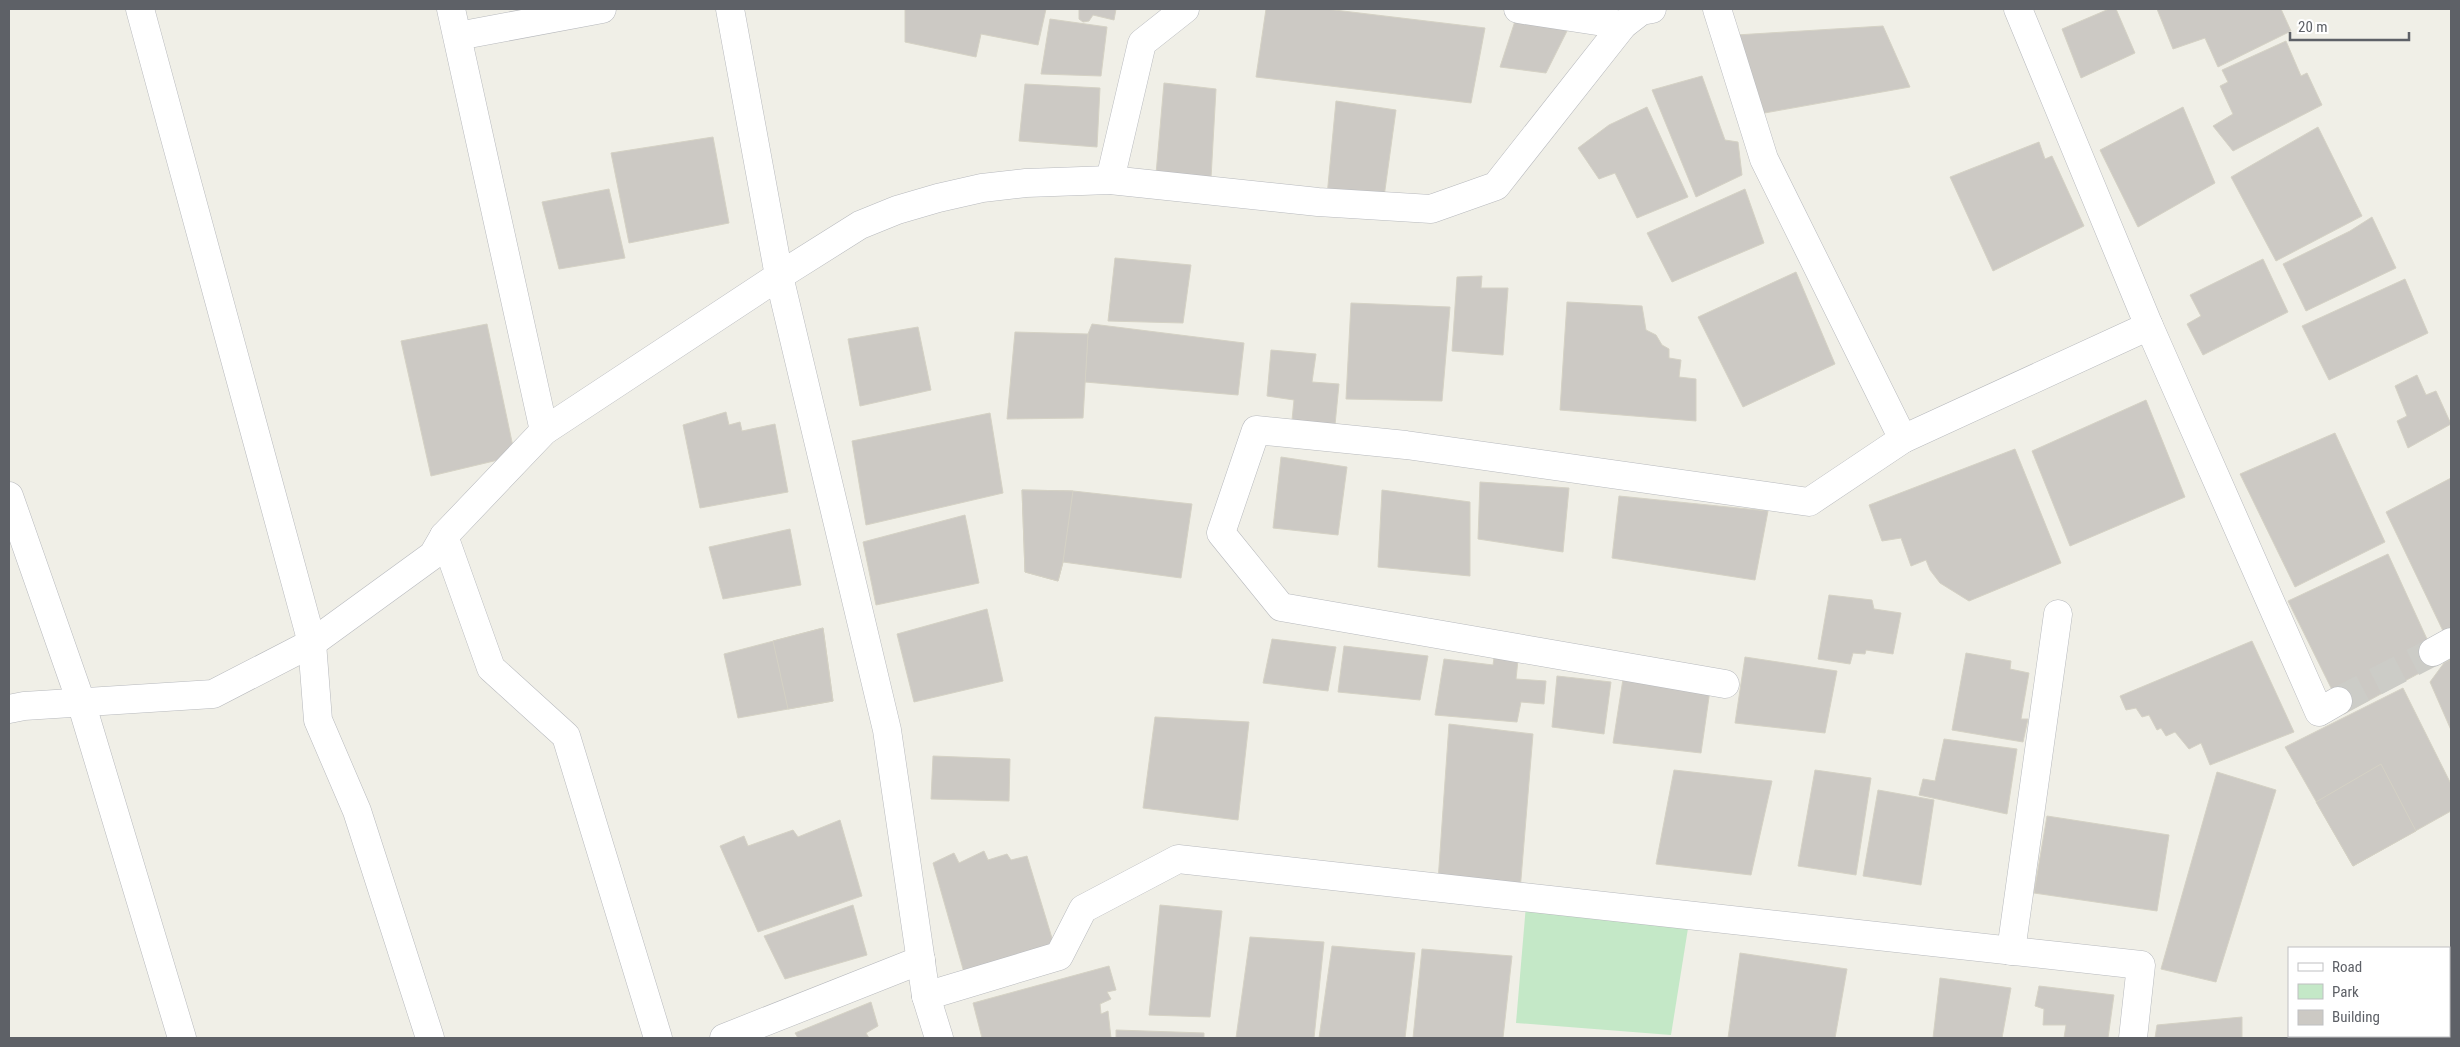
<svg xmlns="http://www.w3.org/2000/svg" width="2460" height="1047" font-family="'Roboto Condensed',sans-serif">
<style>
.green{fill:#c4e8c7}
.building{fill:#ccc9c4;stroke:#d5d2c5}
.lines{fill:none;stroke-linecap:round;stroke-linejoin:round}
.minor-tunnel{stroke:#ccccc7;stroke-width:28;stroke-dasharray:28 14;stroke-linecap:butt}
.minor-casing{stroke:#b7b9bd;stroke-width:29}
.minor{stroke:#fff;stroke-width:28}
</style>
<rect width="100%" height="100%" fill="#f0efe7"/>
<polygon class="green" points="1526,905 1689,922 1671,1035 1516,1023"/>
<g class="building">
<polygon points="905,9 1046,9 1038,45 981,34 976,57 905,42"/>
<polygon points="1079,9 1116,9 1114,20 1093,15 1089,21 1083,22 1079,19"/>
<polygon points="1266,9 1326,9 1485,28 1471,103 1256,77"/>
<polygon points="2109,9 2116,9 2135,53 2081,78 2062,29"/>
<polygon points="2157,9 2281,9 2291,31 2218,67 2205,38 2173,49"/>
<polygon points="1517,15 1567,31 1546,73 1500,67"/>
<polygon points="1050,19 1107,27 1101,76 1041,74"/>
<polygon points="1883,26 1910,87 1759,114 1736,35"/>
<polygon points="2286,41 2301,76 2307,73 2322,105 2233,151 2213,126 2233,114 2220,86 2228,82 2222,70"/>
<polygon points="1702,76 1725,140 1738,142 1742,175 1696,197 1652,90"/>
<polygon points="1164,83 1216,89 1211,178 1156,174"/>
<polygon points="1025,84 1100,88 1097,147 1019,141"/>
<polygon points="1336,101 1396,110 1384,197 1327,196"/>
<polygon points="1647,107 1688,197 1637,218 1615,173 1599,179 1578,148 1609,125"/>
<polygon points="2183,107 2215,183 2138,227 2100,150"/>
<polygon points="2318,127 2362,216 2276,261 2231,177"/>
<polygon points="713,137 729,223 629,243 611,153"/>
<polygon points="2039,142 2045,159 2052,156 2084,226 1993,271 1950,177"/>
<polygon points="609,189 625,258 559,269 542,202"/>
<polygon points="1745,189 1764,243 1672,282 1647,233"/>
<polygon points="2372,217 2396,268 2306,311 2283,264 2350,231"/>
<polygon points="1115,258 1191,265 1183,323 1108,321"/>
<polygon points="2263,259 2288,312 2203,355 2187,324 2201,316 2190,295"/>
<polygon points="1796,272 1835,364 1743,407 1698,317"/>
<polygon points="1482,276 1481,288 1508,288 1503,355 1452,351 1457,277"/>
<polygon points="2405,279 2428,333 2329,380 2302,326"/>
<polygon points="1567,302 1642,306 1646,330 1656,335 1662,345 1669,349 1669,358 1681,360 1679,377 1696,379 1696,421 1560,410"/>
<polygon points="1351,303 1450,307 1442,401 1346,399"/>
<polygon points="487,324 515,456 431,476 401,341"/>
<polygon points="1092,324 1244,343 1238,395 1085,382 1088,334"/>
<polygon points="918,327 931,390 860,406 848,339"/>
<polygon points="1015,332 1088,334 1083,418 1007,419"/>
<polygon points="1271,350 1316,354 1312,382 1339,384 1335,425 1292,420 1294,400 1267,396"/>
<polygon points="2417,375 2426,395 2436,391 2451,424 2408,448 2397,421 2407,416 2395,386"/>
<polygon points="2146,400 2185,497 2070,546 2032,451"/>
<polygon points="726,412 729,425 740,422 742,431 775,424 788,492 700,508 683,425"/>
<polygon points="990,413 1003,493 866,525 852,441"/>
<polygon points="2335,433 2385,542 2295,587 2240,474"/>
<polygon points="2015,449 2061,563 1969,601 1940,583 1930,570 1926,560 1911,566 1901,538 1882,541 1869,505"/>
<polygon points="1281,457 1347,467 1338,535 1273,528"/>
<polygon points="2451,478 2451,629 2444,633 2386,512"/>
<polygon points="1480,482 1569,488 1563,552 1478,539"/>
<polygon points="1022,490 1073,491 1192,504 1181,578 1063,562 1058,581 1025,572"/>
<polygon points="1022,490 1073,491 1063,562 1058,581 1025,572"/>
<polygon points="1382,490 1470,502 1470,576 1378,567"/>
<polygon points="1619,496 1768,511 1755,580 1612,558"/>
<polygon points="965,515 979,583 876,605 863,542"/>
<polygon points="790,529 801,585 723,599 709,547"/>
<polygon points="2388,554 2438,663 2344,714 2288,601"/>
<polygon points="1829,595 1872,600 1874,609 1901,613 1893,654 1866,650 1865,654 1853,653 1850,664 1818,659"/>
<polygon points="987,609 1003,681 914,702 897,634"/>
<polygon points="823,628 833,701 738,718 724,654"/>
<polygon points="823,628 833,701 788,709 773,641"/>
<polygon points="1272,639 1336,647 1328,691 1263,683"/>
<polygon points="2252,641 2294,732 2210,765 2201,743 2189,749 2175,732 2166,736 2161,728 2157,730 2149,715 2142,717 2136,708 2126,710 2120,696"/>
<polygon points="1344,646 1428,656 1420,700 1338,692"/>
<polygon points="1966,653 2011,661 2010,669 2029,673 2021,719 2028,719 2023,742 1952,730"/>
<polygon points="1745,657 1837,671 1825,733 1735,723"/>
<polygon points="1494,658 1518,660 1516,679 1546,681 1544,704 1521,702 1517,722 1435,715 1444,659 1493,665"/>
<polygon points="2451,659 2451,730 2430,682 2444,663"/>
<polygon points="1557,676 1611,682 1604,734 1552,727"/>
<polygon points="1623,679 1710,690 1701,753 1613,743"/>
<polygon points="2403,688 2451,784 2451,811 2353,866 2285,747"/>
<polygon points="1155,717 1249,722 1238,820 1143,808"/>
<polygon points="1449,724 1533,734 1520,891 1438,881"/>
<polygon points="1944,739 2017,749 2007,814 1919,795 1923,779 1935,781"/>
<polygon points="933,756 1010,759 1009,801 931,799"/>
<polygon points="2381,764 2416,831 2353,866 2316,802"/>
<polygon points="1674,770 1772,781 1751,875 1656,864"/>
<polygon points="1815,770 1871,778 1856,875 1798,866"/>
<polygon points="2217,772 2276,790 2216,982 2161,969"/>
<polygon points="1878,790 1934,800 1921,885 1863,876"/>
<polygon points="2047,816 2169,835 2157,911 2034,893"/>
<polygon points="840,820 862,896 758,932 720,846 744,836 748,846 793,830 798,837"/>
<polygon points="984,851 988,860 1007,854 1011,860 1027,856 1055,948 965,976 933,863 954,853 959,863"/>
<polygon points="853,905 867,955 785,979 764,936"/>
<polygon points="1160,905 1222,911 1210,1017 1149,1015"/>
<polygon points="1250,937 1324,942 1314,1038 1236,1038"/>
<polygon points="1332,946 1415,953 1405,1038 1319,1038"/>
<polygon points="1422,949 1512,956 1503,1038 1413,1038"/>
<polygon points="1740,953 1847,969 1835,1038 1728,1038"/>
<polygon points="1109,966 1116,990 1107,992 1111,999 1100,1004 1101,1014 1108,1011 1111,1038 982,1038 973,1003"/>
<polygon points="1940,978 2011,988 2002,1038 1933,1038"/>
<polygon points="2039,986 2114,995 2108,1038 2064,1038 2066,1025 2043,1025 2044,1009 2035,1006"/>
<polygon points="871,1002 878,1026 866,1033 869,1038 798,1038 795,1033"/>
<polygon points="2242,1017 2242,1038 2155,1038 2157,1025"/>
<polygon points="1116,1030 1204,1033 1204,1038 1116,1038"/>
</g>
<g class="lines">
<polyline class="minor-tunnel" points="2338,701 2433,652"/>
<g class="minor-casing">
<g id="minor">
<polyline points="140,9 312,643 318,720 357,811 430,1038"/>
<polyline points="451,9 544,431"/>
<polyline points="730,9 779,276 887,730 926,996 939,1038"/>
<polyline points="1518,9 1623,25"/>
<polyline points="1717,9 1764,159 1903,439"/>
<polyline points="2018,9 2149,326 2319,712 2338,701"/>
<polyline points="458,36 602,9"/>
<polyline points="1110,180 1142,43 1185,9"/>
<polyline points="9,496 81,702 182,1038"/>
<polyline points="444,536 491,668 566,736 658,1038"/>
<polyline points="2433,652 2451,642"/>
<polyline points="1725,684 1281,607 1221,533 1256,430 1406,445 1809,502 1903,439 2149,326"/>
<polyline points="9,709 24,706 213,694 312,643 433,555 444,536 544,431 779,276 860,225 897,210 938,198 982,188 1026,183 1110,180 1318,202 1431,209 1496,186 1623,25 1641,11 1652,9"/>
<polyline points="2011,951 2058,614"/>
<polyline points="926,996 1059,956 1083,909 1178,859 2141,965 2133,1038"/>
<polyline points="724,1038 921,960"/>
<polyline points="2376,1038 2376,1036"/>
</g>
</g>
<use href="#minor" class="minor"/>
</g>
<rect width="2460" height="1047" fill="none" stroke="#5e6167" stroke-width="20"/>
<rect x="2288" y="947" width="162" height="90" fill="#ffffff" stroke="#bfc0c2"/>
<rect x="2298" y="963" width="25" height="8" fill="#ffffff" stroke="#bfc0c2"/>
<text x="2332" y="972" font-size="15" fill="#5e6167">Road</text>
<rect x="2298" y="984" width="25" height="15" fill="#c4e8c7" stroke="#bfc0c2"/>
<text x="2332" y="997" font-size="15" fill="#5e6167">Park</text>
<rect x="2298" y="1010" width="25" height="15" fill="#ccc9c4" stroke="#bfc0c2"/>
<text x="2332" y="1022" font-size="15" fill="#5e6167">Building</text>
<path d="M2290 32v8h119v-8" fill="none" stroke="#5e6167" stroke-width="2.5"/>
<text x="2298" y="32" font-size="15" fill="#5e6167" stroke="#ffffff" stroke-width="4" paint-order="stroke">20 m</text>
</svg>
